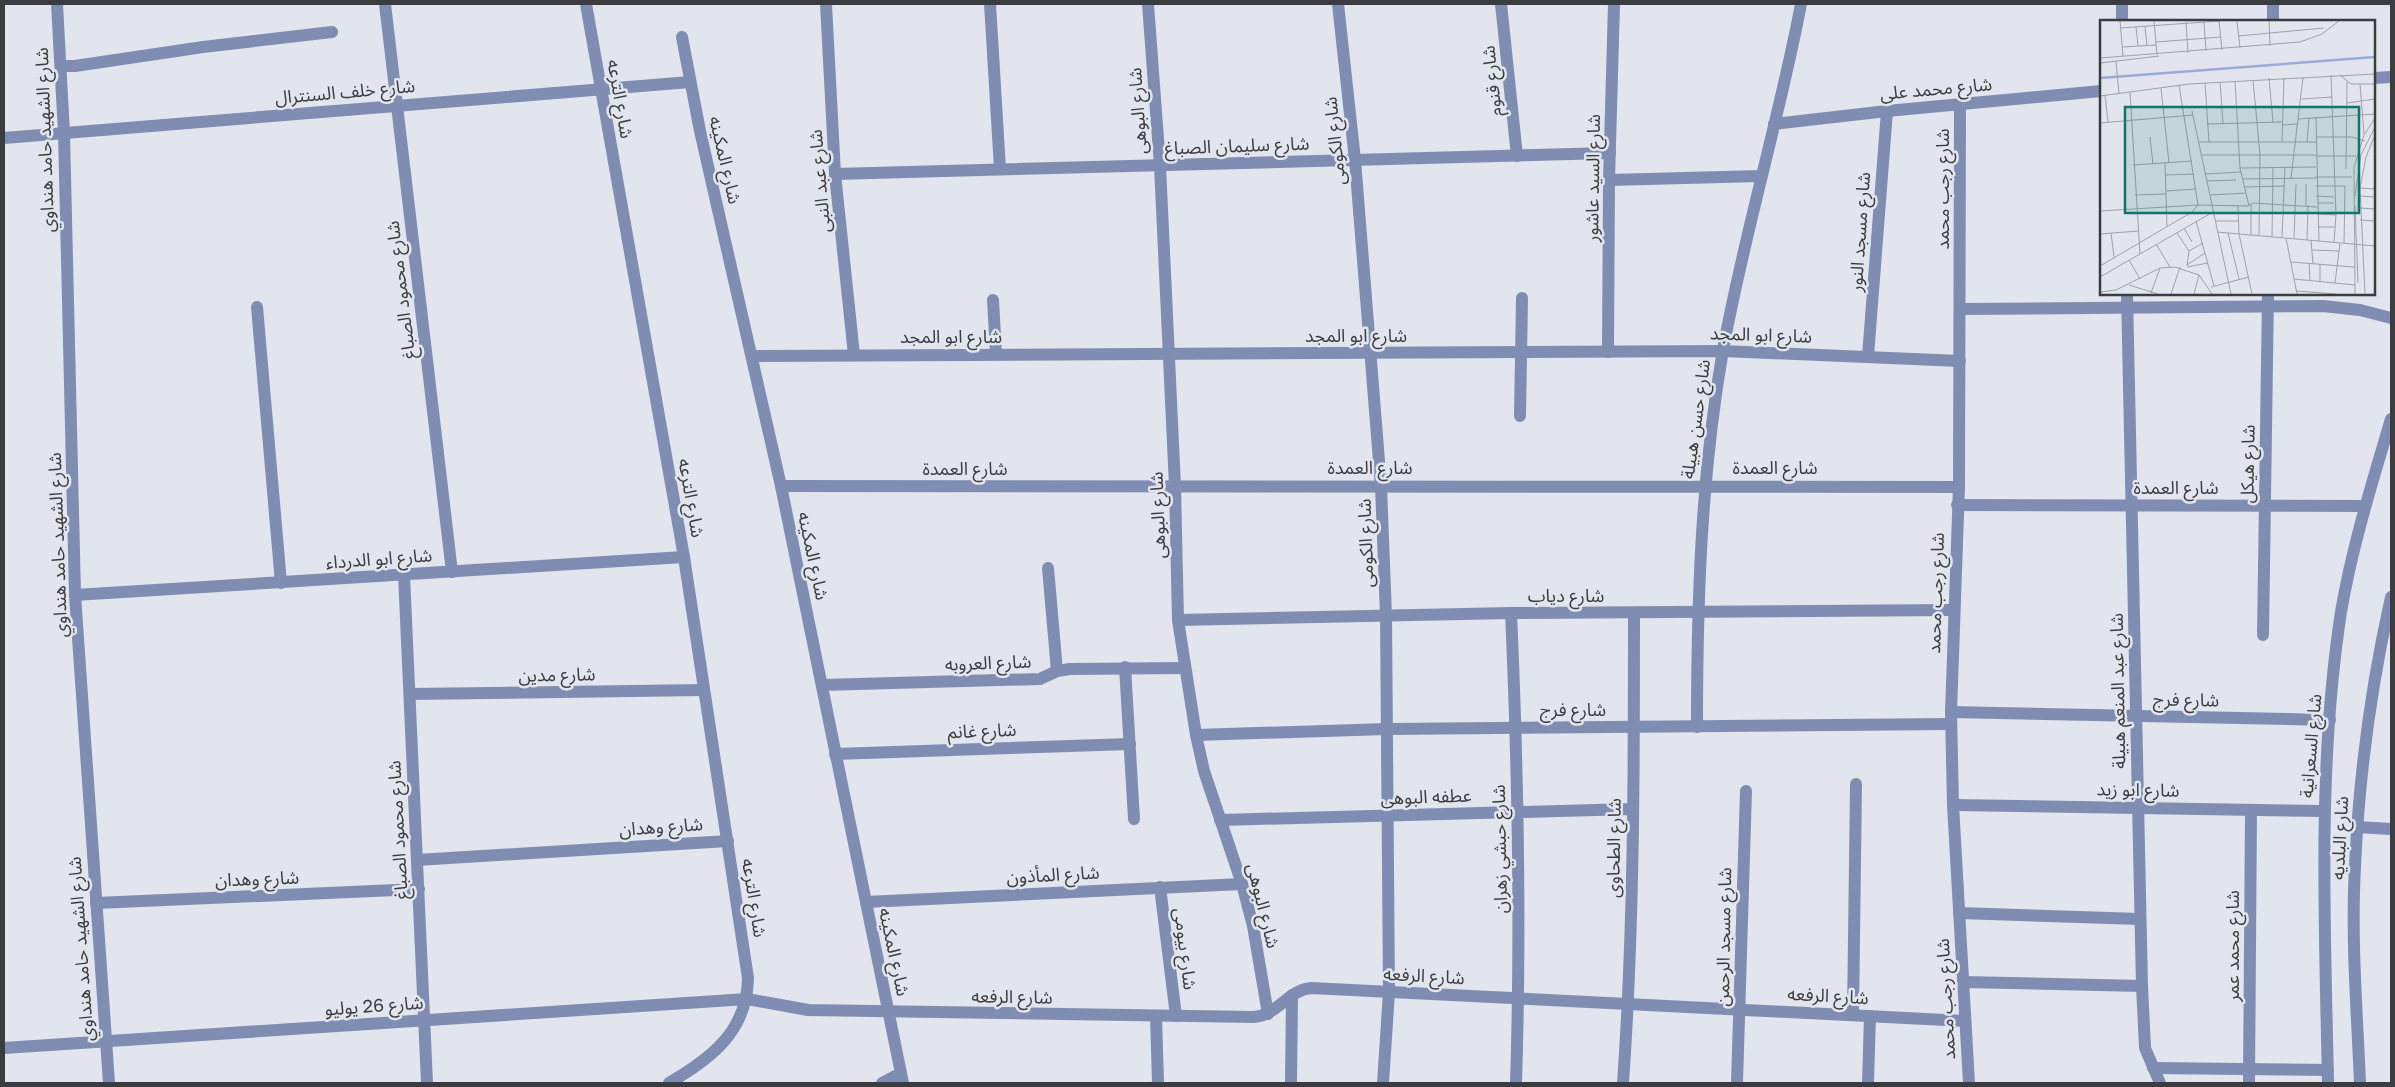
<svg xmlns="http://www.w3.org/2000/svg" width="2395" height="1087" font-family="'Golos Text','Noto Sans Arabic',sans-serif">
<style>
.lines{fill:none;stroke-linecap:round;stroke-linejoin:round}
.minor{stroke:#808db3;stroke-width:12}
.labels{text-anchor:middle;stroke-width:5;stroke-linejoin:round;paint-order:stroke}
.street-label{font-size:18px;fill:#3b3c3f;stroke:#e2e5ed}
.inset-river{fill:none;stroke:#9aabda;stroke-width:2.5}
.inset-road{fill:none;stroke:#9fa1a7;stroke-width:1}
.view{fill:#0f766e;fill-opacity:0.15;stroke:#0f766e;stroke-width:2.5}
.inset-edge{fill:none;stroke:#3b3c3f;stroke-width:2.5}
</style>
<rect width="100%" height="100%" fill="#e2e5ed"/>
<g class="lines">
<g class="minor">
<polyline points="57,4 64,133 75,595 109,1083"/>
<polyline points="385,4 452,572"/>
<path d="M586,4L684,557L748,978C747,1031 712,1058 669,1083"/>
<polyline points="826,4 835,174 854,355"/>
<polyline points="990,4 1000,169"/>
<polyline points="1148,4 1160,166 1175,486 1178,620 1196,735 1204,771 1242,884 1253,926 1268,1014"/>
<polyline points="1338,4 1355,160 1381,486 1386,616 1389,992 1383,1083"/>
<polyline points="1501,4 1517,156"/>
<polyline points="2122,4 2122,21"/>
<polyline points="2273,21 2273,4"/>
<polyline points="682,37 700,131 781,486 903,1083"/>
<polyline points="61,66 75,66 203,47 332,32"/>
<polyline points="2374,78 2391,77"/>
<polyline points="1960,104 1959,487 1951,712 1953,805 1969,1083"/>
<polyline points="1774,124 1887,111 2101,91"/>
<polyline points="4,138 690,82"/>
<polyline points="835,174 1610,153"/>
<polyline points="1609,180 1761,176"/>
<polyline points="2127,294 2142,986 2145,1048 2160,1083"/>
<polyline points="993,300 996,354"/>
<polyline points="257,307 281,583"/>
<polyline points="1961,309 2323,306 2360,310 2391,318"/>
<polyline points="1608,352 1609,180 1614,4"/>
<polyline points="752,356 1723,351 1960,361"/>
<polyline points="1868,356 1887,111"/>
<polyline points="1520,416 1522,298"/>
<polyline points="781,486 1959,487"/>
<polyline points="1957,505 2364,506"/>
<polyline points="1048,568 1057,671"/>
<polyline points="404,575 427,1083"/>
<polyline points="75,595 684,557"/>
<path d="M1511,613C1518,770 1521,927 1516,1083"/>
<polyline points="1178,620 1511,613 1954,610"/>
<polyline points="2263,635 2268,294"/>
<polyline points="1125,667 1134,819"/>
<polyline points="822,685 1040,679 1057,671 1070,669 1184,668"/>
<polyline points="410,694 704,690"/>
<polyline points="1951,712 2330,720"/>
<path d="M1697,727C1697,601 1701,475 1723,350C1744,234 1779,120 1801,4"/>
<polyline points="1196,735 1387,729 1951,724"/>
<polyline points="835,754 1130,744"/>
<polyline points="1953,805 2323,811"/>
<polyline points="1220,820 1633,809"/>
<polyline points="2357,827 2391,829"/>
<polyline points="417,860 728,841"/>
<polyline points="1160,887 1176,1016"/>
<polyline points="866,902 1242,884"/>
<polyline points="96,903 419,889"/>
<polyline points="1959,913 2140,919"/>
<polyline points="1963,982 2142,986"/>
<polyline points="1853,1015 1856,784"/>
<polyline points="1156,1016 1158,1083"/>
<path d="M4,1048L747,999L808,1010L1254,1017C1278,1015 1288,990 1311,988L1965,1021"/>
<polyline points="2153,1068 2328,1070"/>
<polyline points="882,1083 901,1073"/>
<polyline points="1291,1083 1292,995"/>
<path d="M1623,1083C1634,927 1634,770 1634,613"/>
<polyline points="1737,1083 1746,791"/>
<polyline points="1868,1083 1870,1016"/>
<polyline points="2249,1083 2251,810"/>
<path d="M2328,1083C2325,926 2317,768 2341,612C2352,547 2372,483 2391,419"/>
<path d="M2360,1083C2357,1011 2351,939 2355,867C2359,776 2371,686 2391,597"/>
</g>
</g>
<g class="labels">
<g class="street-label">
<text transform="translate(1492 81) rotate(-96)" y="6">شارع قنوم</text>
<text transform="translate(1936 89) rotate(-5)" y="6">شارع محمد على</text>
<text transform="translate(345 92) rotate(-5)" y="6">شارع خلف السنترال</text>
<text transform="translate(620 99) rotate(80)" y="6">شارع الترعه</text>
<text transform="translate(1138 111) rotate(-94)" y="6">شارع البوهى</text>
<text transform="translate(45 140) rotate(-92)" y="6">شارع الشهيد حامد هنداوي</text>
<text transform="translate(1335 141) rotate(-96)" y="6">شارع الكومى</text>
<text transform="translate(1237 146) rotate(-2)" y="6">شارع سليمان الصباغ</text>
<text transform="translate(725 160) rotate(77)" y="6">شارع المكينه</text>
<text transform="translate(1593 178) rotate(-89)" y="6">شارع السيد عاشور</text>
<text transform="translate(820 181) rotate(-95)" y="6">شارع عبد النبى</text>
<text transform="translate(1943 189) rotate(-90)" y="6">شارع رجب محمد</text>
<text transform="translate(1860 232) rotate(-86)" y="6">شارع مسجد النور</text>
<text transform="translate(401 290) rotate(-97)" y="6">شارع محمود الصباغ</text>
<text transform="translate(1761 335) rotate(2)" y="6">شارع ابو المجد</text>
<text x="1356" y="342">شارع ابو المجد</text>
<text x="951" y="343">شارع ابو المجد</text>
<text transform="translate(1696 419) rotate(-82)" y="6">شارع حسن هبيلة</text>
<text transform="translate(2248 464) rotate(-89)" y="6">شارع هيكل</text>
<text x="1370" y="474">شارع العمدة</text>
<text x="1775" y="474">شارع العمدة</text>
<text x="965" y="475">شارع العمدة</text>
<text x="2176" y="494">شارع العمدة</text>
<text transform="translate(691 498) rotate(80)" y="6">شارع الترعه</text>
<text transform="translate(1158 515) rotate(-92)" y="6">شارع البوهى</text>
<text transform="translate(1366 543) rotate(-92)" y="6">شارع الكومى</text>
<text transform="translate(58 545) rotate(-92)" y="6">شارع الشهيد حامد هنداوي</text>
<text transform="translate(813 556) rotate(78)" y="6">شارع المكينه</text>
<text transform="translate(379 559) rotate(-4)" y="6">شارع ابو الدرداء</text>
<text transform="translate(1936 593) rotate(-88)" y="6">شارع رجب محمد</text>
<text x="1566" y="602">شارع دياب</text>
<text transform="translate(988 663) rotate(-2)" y="6">شارع العروبه</text>
<text transform="translate(557 675) rotate(-1)" y="6">شارع مدين</text>
<text transform="translate(2118 691) rotate(-91)" y="6">شارع عبد المنعم هبيلة</text>
<text transform="translate(2186 700) rotate(1)" y="6">شارع فرج</text>
<text x="1573" y="716">شارع فرج</text>
<text transform="translate(982 731) rotate(-2)" y="6">شارع غانم</text>
<text transform="translate(2311 746) rotate(-85)" y="6">شارع السعرانية</text>
<text transform="translate(2138 790) rotate(1)" y="6">شارع ابو زيد</text>
<text transform="translate(1426 797) rotate(-2)" y="6">عطفه البوهى</text>
<text transform="translate(661 827) rotate(-4)" y="6">شارع وهدان</text>
<text transform="translate(398 830) rotate(-93)" y="6">شارع محمود الصباغ</text>
<text transform="translate(2340 838) rotate(-87)" y="6">شارع البلديه</text>
<text transform="translate(1614 848) rotate(-89)" y="6">شارع الطحاوى</text>
<text transform="translate(1500 849) rotate(-91)" y="6">شارع حبشي زهران</text>
<text transform="translate(1053 875) rotate(-3)" y="6">شارع المأذون</text>
<text transform="translate(257 879) rotate(-2)" y="6">شارع وهدان</text>
<text transform="translate(754 898) rotate(81)" y="6">شارع الترعه</text>
<text transform="translate(1263 906) rotate(76)" y="6">شارع البوهى</text>
<text transform="translate(1724 937) rotate(-89)" y="6">شارع مسجد الرحمن</text>
<text transform="translate(2233 946) rotate(-90)" y="6">شارع محمد عمر</text>
<text transform="translate(81 949) rotate(-94)" y="6">شارع الشهيد حامد هنداوي</text>
<text transform="translate(1185 949) rotate(83)" y="6">شارع بيومى</text>
<text transform="translate(894 952) rotate(78)" y="6">شارع المكينه</text>
<text transform="translate(1424 976) rotate(3)" y="6">شارع الرفعه</text>
<text transform="translate(1828 996) rotate(3)" y="6">شارع الرفعه</text>
<text transform="translate(1012 997) rotate(1)" y="6">شارع الرفعه</text>
<text transform="translate(1946 999) rotate(-93)" y="6">شارع رجب محمد</text>
<text transform="translate(374 1006) rotate(-4)" y="6">شارع 26 يوليو</text>
</g>
</g>
<g transform="translate(2100 20)">
<rect width="275" height="275" fill="#e2e5ed"/>
<path class="inset-river" d="M0,58L275,37"/>
<path class="inset-road" d="M20,1L23,37M54,1L57,35M119,1L122,30M137,1L140,28M169,1L170,26M86,2L88,33M104,2L106,31M45,6L47,26M36,7L38,26M20,8L119,1M138,16L224,8M56,22L121,17M22,27L56,25M0,38L200,22L222,14L239,1M16,41L19,74M0,43L59,36M231,55L236,195L234,222M240,55L251,64H275M169,58L173,102M153,60L160,135L159,215M135,61L140,148L149,186M120,62L123,104M105,63L109,122M260,64L264,114M79,65L98,185M61,68L69,143M30,72L40,234M5,75L8,102M0,76L89,64L275,54M202,79L232,77M247,83L275,79M92,91L131,274M216,97L219,221M198,99L275,94M0,103L93,95M107,104L182,102M182,105L197,104M50,117L53,144M216,117H252L265,121M182,121L184,58M99,122H216M207,122L209,98M101,135H216M216,136H256M65,143L67,206M33,145L92,141M140,148L216,147M246,149L247,62M105,154L141,152M65,155L94,154M215,157H252M191,158L203,57M142,159L216,158M107,161L136,160M216,166H245M144,167L184,166M259,168L275,169M66,171L96,169M35,175L66,174M110,175L146,173M216,176L234,177M255,176L261,135L275,107M260,176L275,177M217,183H234M138,186L139,214L152,274M206,186V164M255,186L258,263M260,188L275,189M0,191L98,185L148,186L153,183L217,187M217,194L236,195M260,200L275,201M96,201L114,266M115,201H138M218,207H235M84,208L92,222M117,212L275,226M11,213L14,237M77,213L89,231L103,223M128,213L139,259M0,214L38,211M151,215V184M172,217L173,147M182,217L185,147M186,218L197,274M194,218L196,164M207,220L208,186M211,220L213,244M244,223L245,166M56,224L70,247M212,230L239,231M29,240L40,259M191,242L254,247M209,243L210,260M87,245L105,233M0,246L92,192L98,185M87,246L89,231M87,247L108,243M0,257L113,192M194,259L255,265M220,261V244M235,263L240,223M29,265L58,274M111,267L149,257M196,271L236,274M0,272L16,270L60,248L75,247L99,255L112,274M51,273L60,248M71,274L80,247M94,274L99,255M255,274L254,147L264,115L275,98M265,274L260,168L266,137L275,115"/>
<path class="view" d="M25,87H259V193H25Z"/>
<rect width="275" height="275" class="inset-edge"/>
</g>
<rect width="2395" height="1087" fill="none" stroke="#3b3c3f" stroke-width="10"/>
</svg>
